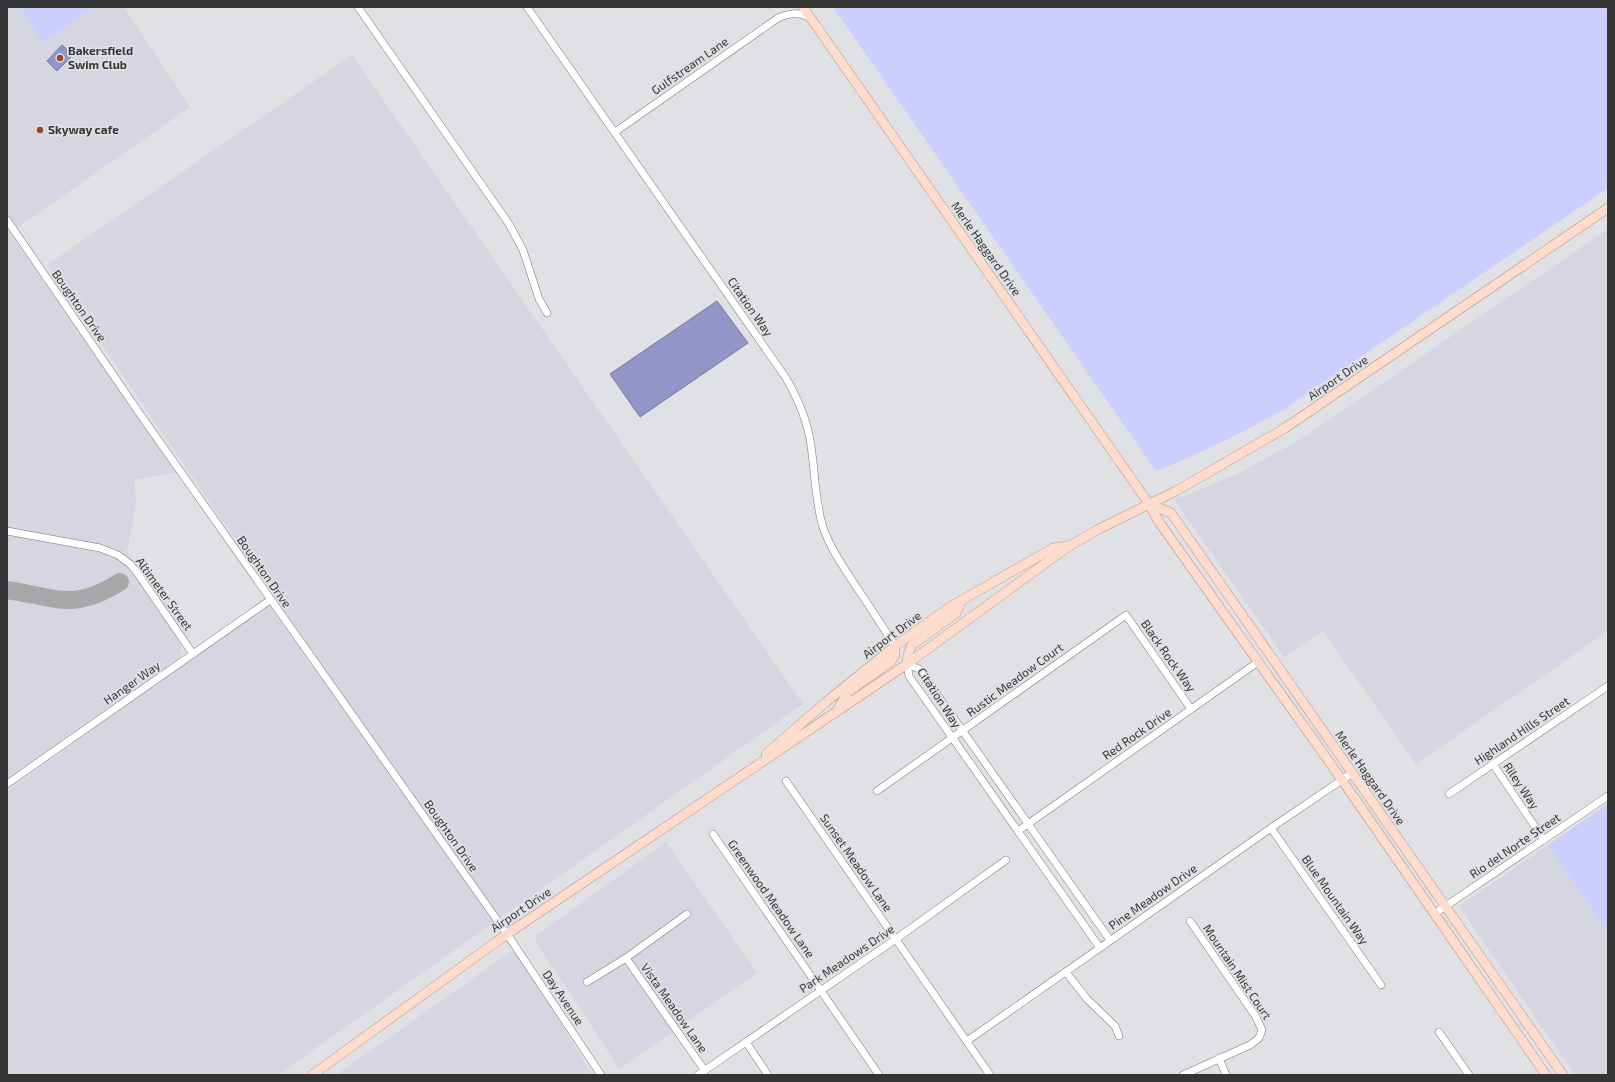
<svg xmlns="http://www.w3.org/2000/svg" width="1615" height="1082" font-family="'Exo 2',sans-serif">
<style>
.built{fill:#d5d6e1}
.green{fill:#cccffd}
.water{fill:#9395c8;stroke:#77789c}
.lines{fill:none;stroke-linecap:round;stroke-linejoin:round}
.taxiway{stroke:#a8a8aa;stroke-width:18}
.minor-casing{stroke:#78787b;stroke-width:8}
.major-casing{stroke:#b89282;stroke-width:10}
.minor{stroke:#fff;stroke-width:7}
.major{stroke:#fedccd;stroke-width:9}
.poi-dot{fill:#924a28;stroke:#e0e1e4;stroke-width:1.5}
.labels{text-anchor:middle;stroke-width:3.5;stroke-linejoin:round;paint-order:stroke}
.poi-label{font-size:12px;font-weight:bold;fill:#353536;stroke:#e0e1e4;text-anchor:start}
.street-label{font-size:12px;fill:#353536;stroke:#e0e1e4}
</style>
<rect width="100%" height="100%" fill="#e0e1e4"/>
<g class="built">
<polygon points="7,7 124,7 190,107 10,233 177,472 134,480 136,496 135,512 127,552 191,636 181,644 181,656 177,660 7,778"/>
<polygon points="352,55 803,704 278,1075 7,1075 7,791 276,599 47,265"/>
<polygon points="1608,229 1608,631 1416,764 1323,631 1284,657 1174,500 1237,474 1301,439"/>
<polygon points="666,842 757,973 619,1069 583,1012 536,943 537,935"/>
<polygon points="1548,845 1608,932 1608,1075 1575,1075 1459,906"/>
<polygon points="516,948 592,1075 336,1075"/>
</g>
<g class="green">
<polygon points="28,7 92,7 92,8 43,42 22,11"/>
<path d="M833,7H1608V188L1283,410C1242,433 1200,454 1156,471Z"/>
<polygon points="1608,804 1608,932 1548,845"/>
</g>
<g class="water">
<polygon points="62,45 73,55 57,71 47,61"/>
<polygon points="717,301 748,343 640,417 610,374"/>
</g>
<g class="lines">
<path class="taxiway" d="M7,590C56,597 73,612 120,582"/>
<g class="minor-casing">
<g id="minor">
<polyline points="358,7 509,224 523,250 539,299 547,313"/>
<path d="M527,7L786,378C798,399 808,422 811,446C815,472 815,498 822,524C829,547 843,566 855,585C869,605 882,626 895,646"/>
<path d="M615,132L778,18C789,13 799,12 809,17"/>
<polyline points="7,220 142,417 507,934 601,1075"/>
<polyline points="7,531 100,548 118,555 130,564 136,571 193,654"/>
<polyline points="907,664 919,669 1110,940"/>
<polyline points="907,664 909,676 1100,948"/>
<polyline points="1493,764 1544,840"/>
<polyline points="786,781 990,1075"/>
<polyline points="7,784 270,600"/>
<polyline points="877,791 1126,615 1191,709"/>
<polyline points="1449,794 1608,686"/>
<polyline points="1271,828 1381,985"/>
<polyline points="1018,831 1258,662"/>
<polyline points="713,834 879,1075"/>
<polyline points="1434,914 1608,796"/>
<polyline points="626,958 705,1071"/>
<polyline points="1066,972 1087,999 1115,1026 1119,1036"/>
<polyline points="587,982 626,958 687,914"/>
<polyline points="1439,1032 1469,1075"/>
<polyline points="967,1041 1271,828 1352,773"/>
<polyline points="746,1042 768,1075"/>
<polyline points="1219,1058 1226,1075"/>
<polyline points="698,1075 896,939 1006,860"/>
<polyline points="1183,1075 1250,1045 1259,1038 1262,1030 1256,1017 1190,921"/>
</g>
</g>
<g class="major-casing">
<g id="major">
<polyline points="803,7 1149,504 1159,522 1342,780 1546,1075"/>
<polyline points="1149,504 1171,513 1563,1075"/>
<polyline points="907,664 908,654 912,645 956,613 962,600"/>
<polyline points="838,709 848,692 891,661 895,655 895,646"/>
<polyline points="766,754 826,702 895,646 950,607 1053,548 1069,546"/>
<polyline points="312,1075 507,934 907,664 1069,546 1099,529 1176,491 1285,428 1608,208"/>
</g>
</g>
<use href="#minor" class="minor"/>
<use href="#major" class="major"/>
</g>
<g class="poi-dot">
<circle cx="60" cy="58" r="4"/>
<circle cx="40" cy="130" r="4"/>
</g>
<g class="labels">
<g class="poi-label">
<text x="68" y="55">Bakersfield<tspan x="68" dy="14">Swim Club</tspan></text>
<text x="48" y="134">Skyway cafe</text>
</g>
<g class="street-label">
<text transform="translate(690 66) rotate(-35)" y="4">Gulfstream Lane</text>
<text transform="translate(986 249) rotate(55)" y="4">Merle Haggard Drive</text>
<text transform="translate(79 306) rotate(55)" y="4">Boughton Drive</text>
<text transform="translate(750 307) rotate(55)" y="4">Citation Way</text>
<text transform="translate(1338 378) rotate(-34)" y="4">Airport Drive</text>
<text transform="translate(264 572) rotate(55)" y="4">Boughton Drive</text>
<text transform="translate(164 594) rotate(54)" y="4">Altimeter Street</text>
<text transform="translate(892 635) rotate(-37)" y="4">Airport Drive</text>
<text transform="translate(1168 656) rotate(55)" y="4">Black Rock Way</text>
<text transform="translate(1015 680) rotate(-36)" y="4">Rustic Meadow Court</text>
<text transform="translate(132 683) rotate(-35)" y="4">Hanger Way</text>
<text transform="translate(939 698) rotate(57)" y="4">Citation Way</text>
<text transform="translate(1522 731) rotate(-34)" y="4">Highland Hills Street</text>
<text transform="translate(1137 734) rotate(-35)" y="4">Red Rock Drive</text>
<text transform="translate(1370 778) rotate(55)" y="4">Merle Haggard Drive</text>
<text transform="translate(1521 786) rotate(56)" y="4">Riley Way</text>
<text transform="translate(451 836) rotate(55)" y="4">Boughton Drive</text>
<text transform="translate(1515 846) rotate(-34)" y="4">Rio del Norte Street</text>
<text transform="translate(856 863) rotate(55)" y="4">Sunset Meadow Lane</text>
<text transform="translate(1153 897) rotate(-35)" y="4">Pine Meadow Drive</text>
<text transform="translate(771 899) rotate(55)" y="4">Greenwood Meadow Lane</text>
<text transform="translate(1335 900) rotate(55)" y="4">Blue Mountain Way</text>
<text transform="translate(521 910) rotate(-34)" y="4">Airport Drive</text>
<text transform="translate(847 959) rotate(-34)" y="4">Park Meadows Drive</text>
<text transform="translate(1237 972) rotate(56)" y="4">Mountain Mist Court</text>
<text transform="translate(563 998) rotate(56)" y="4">Day Avenue</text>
<text transform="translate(674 1008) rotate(55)" y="4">Vista Meadow Lane</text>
</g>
</g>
<rect width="1615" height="1082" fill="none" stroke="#353536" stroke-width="16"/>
</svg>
